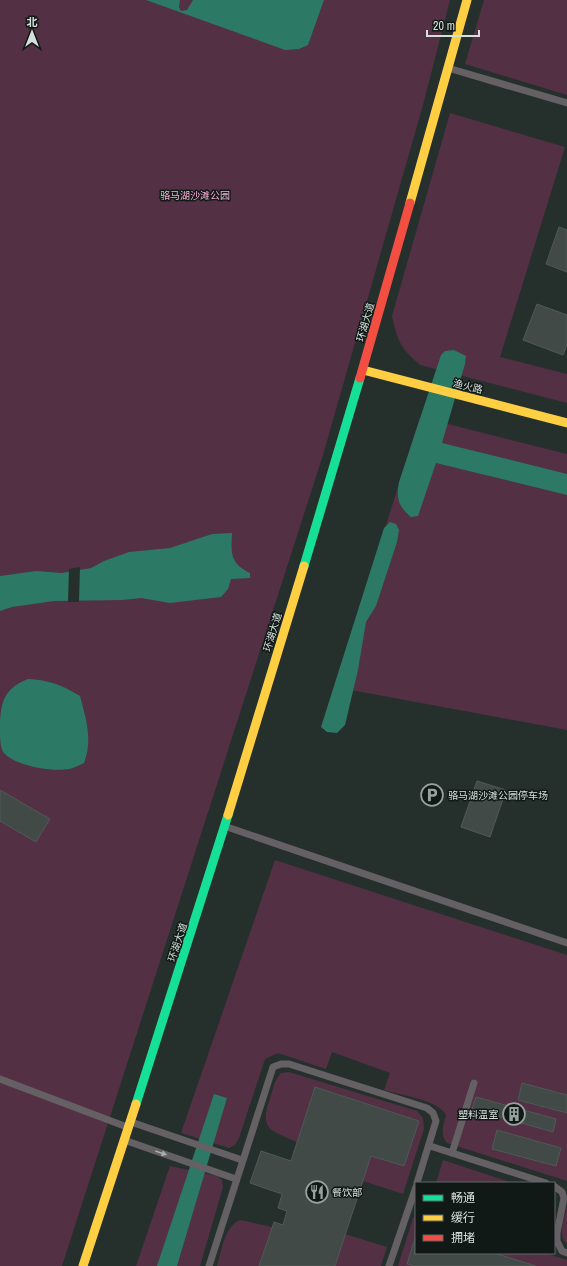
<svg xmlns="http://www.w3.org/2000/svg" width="567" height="1266" font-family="'Archivo Narrow','Noto Sans SC',sans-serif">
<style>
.green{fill:#533044}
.water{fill:#2c7965}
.pier{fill:#25302d}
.building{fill:#414a47;stroke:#505957}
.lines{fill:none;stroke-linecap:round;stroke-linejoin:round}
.lane{stroke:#656063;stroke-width:7}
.fast{stroke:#16e098;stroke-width:9}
.slow{stroke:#ffcf43;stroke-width:9}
.jam{stroke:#f24e42;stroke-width:9}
.oneway{fill:#a8adac}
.labels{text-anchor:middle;stroke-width:3;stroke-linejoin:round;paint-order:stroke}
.park-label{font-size:10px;fill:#f7b2d7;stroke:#111917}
.street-label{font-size:10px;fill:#d5e0dc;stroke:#111917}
.poi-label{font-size:10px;fill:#d5e0dc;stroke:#111917;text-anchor:start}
</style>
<rect width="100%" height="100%" fill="#25302d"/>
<g class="green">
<polygon points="0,0 450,0 423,105 323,455 62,1266 0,1266"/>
<polygon points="484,0 567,0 567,95 465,64"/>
<path d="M450,113L565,147L500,357L567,374V403L420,365C401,349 397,340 392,316Z"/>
<polygon points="420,417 567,454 567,730 335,687"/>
<path d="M275,860L567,955V1181L447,1143C440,1134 443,1126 446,1115C438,1100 401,1095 384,1090L390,1073L332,1052L326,1069L278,1053L265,1059L239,1138L235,1145L229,1148L181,1133Z"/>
<path d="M289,1072L417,1111L423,1118L424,1129L403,1194L363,1181L371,1156L404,1166L419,1121L315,1087L297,1142C270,1130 259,1130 270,1098C273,1090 274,1080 281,1073Z"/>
<polygon points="443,1160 513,1183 436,1183"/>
<polygon points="170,1166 217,1176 222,1180 223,1187 200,1266 136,1266"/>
<path d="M567,1206V1244C557,1235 565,1217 567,1206Z"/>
<polygon points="416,1216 416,1253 545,1253 567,1260 567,1266 398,1266 413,1218"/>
<path d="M240,1220L272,1227L259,1266H217C222,1250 224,1227 240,1220Z"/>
<polygon points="345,1234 387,1247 381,1266 335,1266"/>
</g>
<g class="water">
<polygon points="146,0 180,0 179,7 181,11 187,10 193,0 324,0 308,45 299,49 285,50"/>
<path d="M454,350L466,356L465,364L442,443L567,474V495L436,463L418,516L411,517C398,506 396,498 399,482L441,355L445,351Z"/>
<polygon points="390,522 396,524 399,530 397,542 376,606 366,622 358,670 345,725 337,733 327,732 321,727 384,528"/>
<path d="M232,533C231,554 230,563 250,573V578L231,579L228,589L221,597L170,603L141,598L123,600L54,601L12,607L0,611V576L36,571L62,573L91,568L104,561L129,552L170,548L212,534Z"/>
<path d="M28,679C49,680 62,685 80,696C86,719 93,740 84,763C79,765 74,768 69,769C52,772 14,766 3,752C0,746 0,737 0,731C0,705 2,689 28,679Z"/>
<polygon points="214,1094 227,1098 177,1266 157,1266"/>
</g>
<polygon class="pier" points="80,567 79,602 68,602 69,569"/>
<g class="building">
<polygon points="559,227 567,230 567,272 546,264"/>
<polygon points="537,304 567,315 567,345 563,355 523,340"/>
<polygon points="477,781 506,790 490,837 461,827"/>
<polygon points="0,790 50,819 36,842 0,821"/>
<polygon points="522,1083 567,1095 567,1113 518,1100"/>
<polygon points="315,1087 419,1121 404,1166 371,1156 335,1266 259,1266 274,1222 283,1225 287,1211 278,1208 282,1194 250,1183 261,1151 291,1161"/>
<polygon points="476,1097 556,1119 553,1132 472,1109"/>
<polygon points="497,1130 561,1148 556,1166 492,1149"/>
<polygon points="416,1235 416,1253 494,1253 536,1266 414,1266 407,1264"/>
</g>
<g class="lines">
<g class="lane">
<polyline points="448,68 567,103"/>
<polyline points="227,827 567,943"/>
<polyline points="0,1079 127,1127"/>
<polyline points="131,1122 242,1160"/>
<polyline points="124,1140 236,1179"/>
<polyline points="430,1146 546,1183"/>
<polyline points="452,1153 474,1083"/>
<polyline points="554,1186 562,1192 564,1198 557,1233 557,1241 562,1251 567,1253"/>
<polyline points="209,1266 273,1067 281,1064 289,1064 427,1108 433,1113 436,1121 417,1183"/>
<polyline points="389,1266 416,1187"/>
</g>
<g class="fast">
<polyline points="304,566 360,378"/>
<polyline points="136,1104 228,815"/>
</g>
<g class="slow">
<polyline points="410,203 467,0"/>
<polyline points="363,370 567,423"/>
<polyline points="228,815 304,566"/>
<polyline points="83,1266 136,1104"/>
</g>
<polyline class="jam" points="360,378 410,203"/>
</g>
<defs><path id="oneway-solid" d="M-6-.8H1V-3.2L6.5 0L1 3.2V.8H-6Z"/></defs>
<use class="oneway" href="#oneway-solid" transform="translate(161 1153) rotate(19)"/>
<defs>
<g id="parking-ring" transform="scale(1.15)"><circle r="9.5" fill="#111917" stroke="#97a29f" stroke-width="1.5"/><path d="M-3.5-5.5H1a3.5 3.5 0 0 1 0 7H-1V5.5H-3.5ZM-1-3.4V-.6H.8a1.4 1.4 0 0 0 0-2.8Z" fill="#97a29f"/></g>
<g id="building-ring" transform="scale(1.15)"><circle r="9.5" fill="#111917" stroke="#97a29f" stroke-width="1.5"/><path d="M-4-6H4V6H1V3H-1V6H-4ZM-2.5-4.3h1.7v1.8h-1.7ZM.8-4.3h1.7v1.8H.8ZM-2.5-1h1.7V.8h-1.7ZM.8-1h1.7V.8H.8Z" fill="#97a29f"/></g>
<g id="restaurant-ring" transform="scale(1.15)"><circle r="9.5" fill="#111917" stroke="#97a29f" stroke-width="1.5"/><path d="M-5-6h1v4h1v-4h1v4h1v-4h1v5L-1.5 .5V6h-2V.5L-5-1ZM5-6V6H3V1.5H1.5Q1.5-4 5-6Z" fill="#97a29f"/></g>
</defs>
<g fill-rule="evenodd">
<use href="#parking-ring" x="432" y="795"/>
<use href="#building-ring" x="514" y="1114"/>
<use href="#restaurant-ring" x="317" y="1192"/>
</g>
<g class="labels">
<g class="park-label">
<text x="195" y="199">骆马湖沙滩公园</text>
</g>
<g class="street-label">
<text transform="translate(365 322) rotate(-74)" y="4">环湖大道</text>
<text transform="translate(468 386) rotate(14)" y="4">渔火路</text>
<text transform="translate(272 632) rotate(-73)" y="4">环湖大道</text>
<text transform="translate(177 942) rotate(-72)" y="4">环湖大道</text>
</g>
<g class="poi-label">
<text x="448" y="799">骆马湖沙滩公园停车场</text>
<text x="498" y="1118" text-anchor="end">塑料温室</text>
<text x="332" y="1196">餐饮部</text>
</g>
</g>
<rect x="415" y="1182" width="140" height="72" fill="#111917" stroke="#5f6966"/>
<rect x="423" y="1195" width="20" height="6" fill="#16e098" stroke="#5f6966"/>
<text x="451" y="1202" font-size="12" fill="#d5e0dc">畅通</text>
<rect x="423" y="1215" width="20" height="6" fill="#ffcf43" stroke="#5f6966"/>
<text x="451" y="1222" font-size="12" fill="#d5e0dc">缓行</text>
<rect x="423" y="1235" width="20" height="6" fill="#f24e42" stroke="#5f6966"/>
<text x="451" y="1242" font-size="12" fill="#d5e0dc">拥堵</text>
<g transform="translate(32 32)" stroke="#111917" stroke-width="3" paint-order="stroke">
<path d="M0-3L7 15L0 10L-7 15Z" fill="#d5e0dc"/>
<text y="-6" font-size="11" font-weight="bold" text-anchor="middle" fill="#d5e0dc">北</text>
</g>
<path d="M427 30v6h52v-6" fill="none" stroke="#d5e0dc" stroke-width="2"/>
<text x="433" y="30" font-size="12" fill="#d5e0dc" stroke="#111917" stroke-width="3" paint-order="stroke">20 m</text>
</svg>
